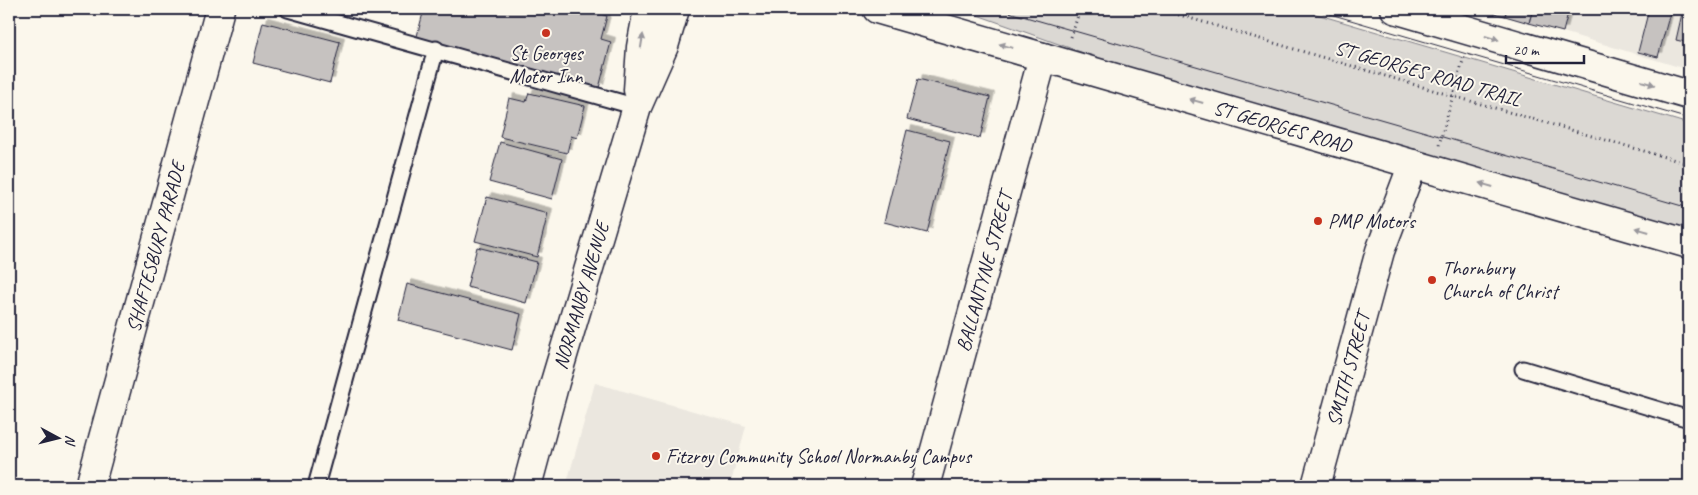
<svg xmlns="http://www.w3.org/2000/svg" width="1698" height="495" font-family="Caveat,sans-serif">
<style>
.built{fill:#ebe7df}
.green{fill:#dbd8d3;stroke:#7e7d87}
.building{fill:#c6c2c0;stroke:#22223b;filter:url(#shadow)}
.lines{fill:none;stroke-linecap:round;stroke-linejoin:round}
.service-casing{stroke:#22223b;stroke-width:19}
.minor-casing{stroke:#22223b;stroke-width:31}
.secondary-casing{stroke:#22223b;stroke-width:31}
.trunk-casing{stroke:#22223b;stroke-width:31}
.path{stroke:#22223b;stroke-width:3;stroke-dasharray:1 4;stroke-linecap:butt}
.service{stroke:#fbf7ec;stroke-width:15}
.minor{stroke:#fbf7ec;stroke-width:28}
.secondary{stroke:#fbf7ec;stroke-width:28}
.trunk{stroke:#fbf7ec;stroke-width:28}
.tram{stroke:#22223b;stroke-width:1}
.oneway{fill:#99979c}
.poi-dot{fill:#c8321e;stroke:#fbf7ec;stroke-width:2}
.labels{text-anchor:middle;stroke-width:4;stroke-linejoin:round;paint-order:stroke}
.poi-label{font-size:20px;fill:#22223b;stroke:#fbf7ec;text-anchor:start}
.street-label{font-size:20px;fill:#22223b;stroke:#fbf7ec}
</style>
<defs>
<filter id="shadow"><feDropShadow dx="4.5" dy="-4.5" stdDeviation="0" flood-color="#0004"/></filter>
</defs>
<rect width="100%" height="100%" fill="#fbf7ec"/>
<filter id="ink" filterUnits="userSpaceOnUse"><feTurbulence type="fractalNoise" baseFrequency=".02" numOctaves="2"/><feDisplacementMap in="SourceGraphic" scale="10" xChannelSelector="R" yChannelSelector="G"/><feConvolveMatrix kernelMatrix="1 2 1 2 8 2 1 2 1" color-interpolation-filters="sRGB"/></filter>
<g filter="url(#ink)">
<g class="built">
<polygon points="1477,9 1689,9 1689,70 1563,32"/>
<polygon points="595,383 746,426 730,486 566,486"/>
</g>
<polygon class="green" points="966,9 1299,9 1689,124 1689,230 1109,62 969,12"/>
<g class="building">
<polygon points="424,9 581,9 607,16 601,39 611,42 599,88 416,40"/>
<polygon points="1477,9 1507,9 1505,16"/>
<polygon points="1507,9 1533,9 1529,23 1505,16"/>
<polygon points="1533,9 1569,9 1563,32 1529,23"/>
<polygon points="1649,9 1671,9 1658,57 1638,52"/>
<polygon points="1683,9 1689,9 1689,43 1676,40"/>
<polygon points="263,22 340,42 330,83 253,63"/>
<polygon points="918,79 990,97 980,138 907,119"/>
<polygon points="529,93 585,106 577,138 571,136 567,153 500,137 509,98 526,102"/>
<polygon points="907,130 950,141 927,233 884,222"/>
<polygon points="500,142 562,159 552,199 489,182"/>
<polygon points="487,197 548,213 537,257 475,241"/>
<polygon points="477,247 537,262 526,303 467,287"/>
<polygon points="407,284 521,314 512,350 398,320"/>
</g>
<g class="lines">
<g class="service-casing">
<g id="service">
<polyline points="288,9 637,107"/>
<polyline points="1523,369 1689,419"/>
<polyline points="316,486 436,49"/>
</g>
</g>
<g class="minor-casing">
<g id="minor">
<path id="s1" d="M90,486L220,9"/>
<path id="s2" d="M925,486L1043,57"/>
<path id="s3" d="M1316,486L1380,251L1413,164"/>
</g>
</g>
<g class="secondary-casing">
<g id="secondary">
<polyline points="638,90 641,47 648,9"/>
<path id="s4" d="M527,486L555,382L637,107L664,46L675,9"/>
</g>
</g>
<g class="trunk-casing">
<g id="trunk">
<path id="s5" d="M877,9L1689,244"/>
<polyline points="1395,9 1689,95"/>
</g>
</g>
<g class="path">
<polyline points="1159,9 1453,96 1689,164"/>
<polyline points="1071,37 1080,9"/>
<polyline points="1439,145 1464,57"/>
</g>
<use href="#service" class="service"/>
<use href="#minor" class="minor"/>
<use href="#secondary" class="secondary"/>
<use href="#trunk" class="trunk"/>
<g class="tram">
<polyline points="998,9 1689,208"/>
<polyline points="1313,9 1689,119"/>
</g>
</g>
<defs><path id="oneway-solid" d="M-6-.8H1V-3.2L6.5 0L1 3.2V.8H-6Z" transform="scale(1.25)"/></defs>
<g class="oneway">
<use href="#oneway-solid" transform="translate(1492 38) rotate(16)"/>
<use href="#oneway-solid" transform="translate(642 41) rotate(-81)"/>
<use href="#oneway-solid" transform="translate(1006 46) rotate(-164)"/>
<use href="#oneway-solid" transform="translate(1648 83) rotate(16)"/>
<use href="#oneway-solid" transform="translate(1196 101) rotate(-164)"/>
<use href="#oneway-solid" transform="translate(1486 185) rotate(-164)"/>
<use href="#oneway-solid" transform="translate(1642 230) rotate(-164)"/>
</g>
</g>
<g class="poi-dot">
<circle cx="546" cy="33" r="5"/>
<circle cx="1318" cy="221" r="5"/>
<circle cx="1432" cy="280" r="5"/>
<circle cx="656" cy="456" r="5"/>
</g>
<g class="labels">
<g class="poi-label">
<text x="546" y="60" text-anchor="middle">St Georges<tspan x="546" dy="23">Motor Inn</tspan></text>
<text x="1328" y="228">PMP Motors</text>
<text x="1442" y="275">Thornbury<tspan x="1442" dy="23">Church of Christ</tspan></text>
<text x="666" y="463">Fitzroy Community School Normanby Campus</text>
</g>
<g class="street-label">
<text transform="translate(1428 73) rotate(16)" y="7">ST GEORGES ROAD TRAIL</text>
<text dy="7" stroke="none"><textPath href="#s5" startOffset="422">ST GEORGES ROAD</textPath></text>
<text dy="7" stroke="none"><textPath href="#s1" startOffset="248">SHAFTESBURY PARADE</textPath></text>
<text dy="7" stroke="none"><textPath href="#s2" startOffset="222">BALLANTYNE STREET</textPath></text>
<text dy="7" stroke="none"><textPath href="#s4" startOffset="198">NORMANBY AVENUE</textPath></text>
<text dy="7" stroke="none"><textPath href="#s3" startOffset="121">SMITH STREET</textPath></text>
</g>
</g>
<rect width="1698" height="495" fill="none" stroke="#fbf7ec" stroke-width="30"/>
<rect x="15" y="15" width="1668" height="465" fill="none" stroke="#22223b" stroke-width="2" filter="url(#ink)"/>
<g transform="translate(58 438) rotate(97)" stroke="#fbf7ec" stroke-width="4" paint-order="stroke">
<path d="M0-4L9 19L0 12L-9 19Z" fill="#22223b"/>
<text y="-8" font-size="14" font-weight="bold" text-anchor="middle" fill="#22223b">N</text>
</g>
<path d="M1506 55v8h78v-8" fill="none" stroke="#22223b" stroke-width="2.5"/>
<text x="1513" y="55" font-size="15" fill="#22223b" stroke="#fbf7ec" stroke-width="4" paint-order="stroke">20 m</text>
</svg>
